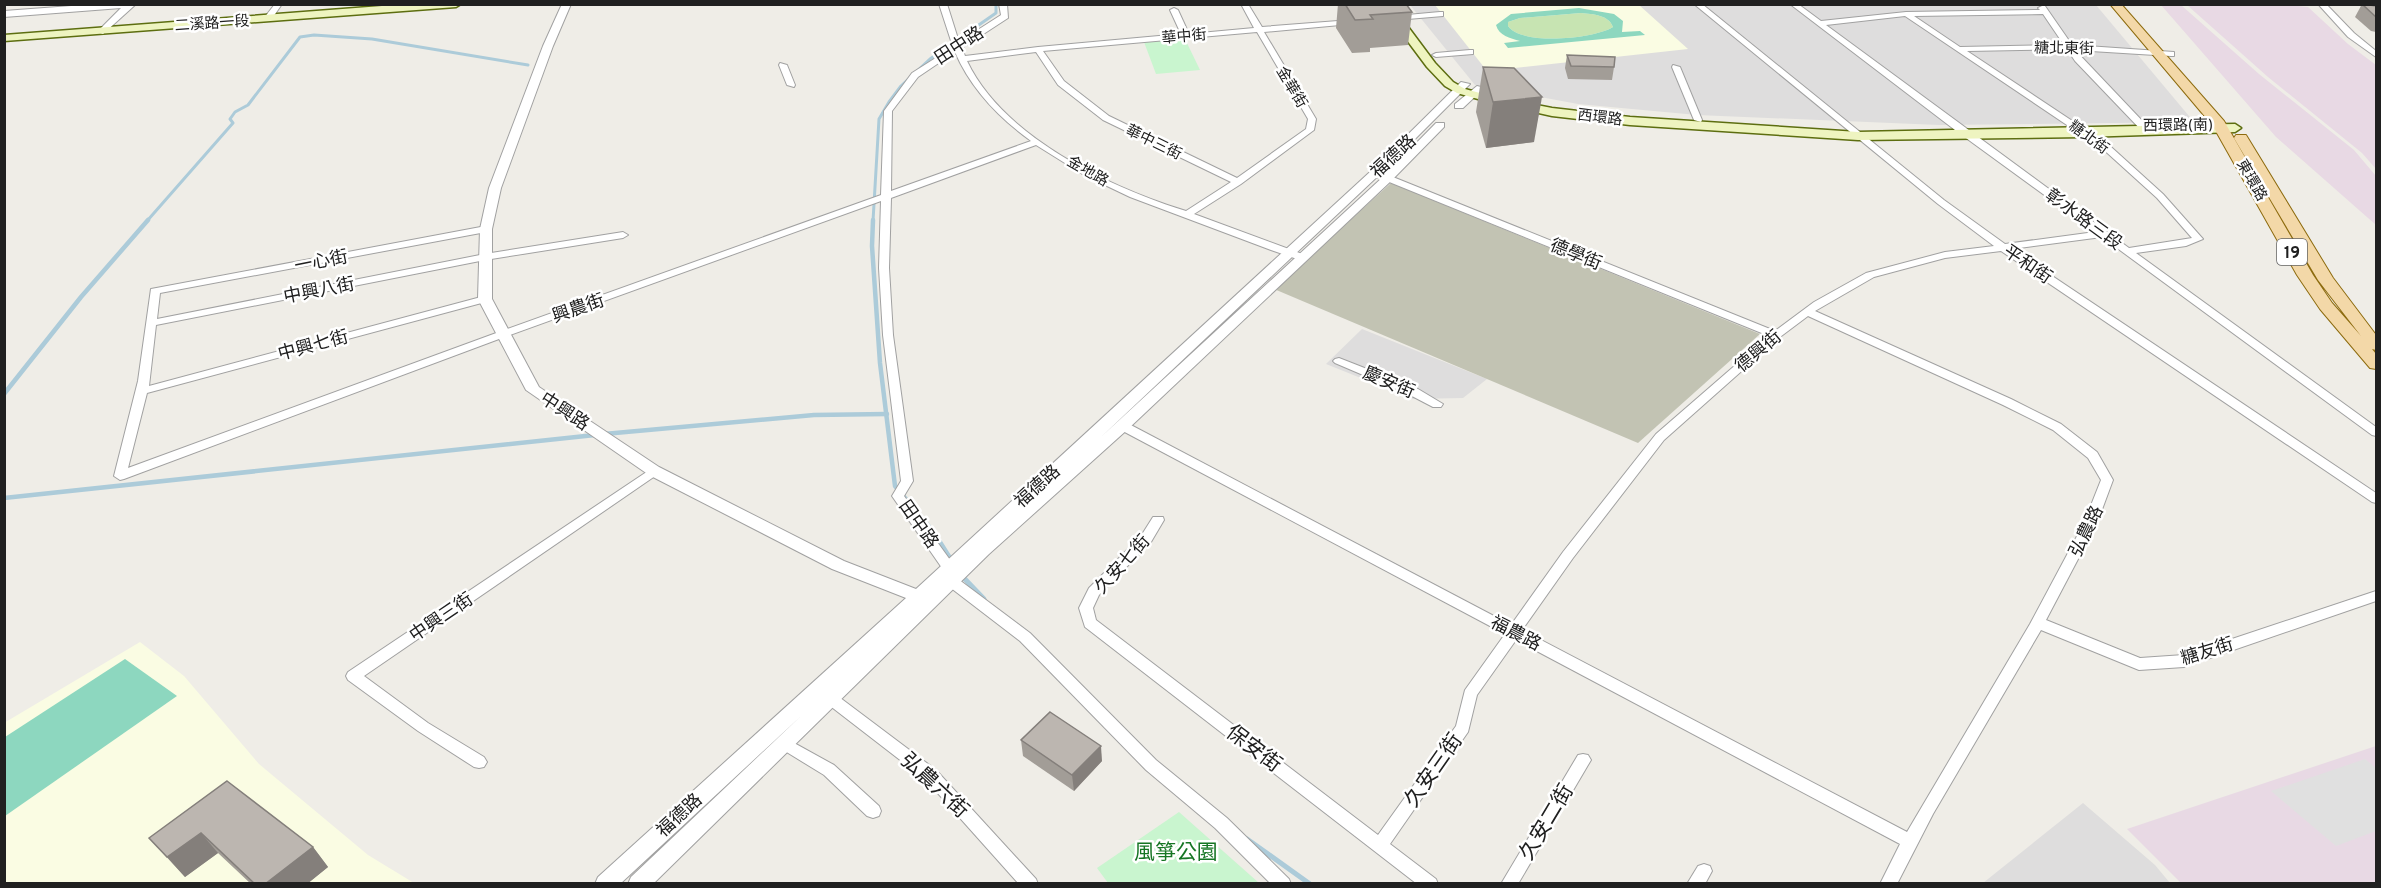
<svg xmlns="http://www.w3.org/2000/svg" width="2381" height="888" font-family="Overpass,'Noto Sans TC',sans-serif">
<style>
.residential{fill:#dedddd}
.industrial{fill:#e8d9e4}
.education{fill:#fafce3}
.construction{fill:#c2c3b3}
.grass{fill:#c7e4b2}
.park{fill:#c9f5cf}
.pitch{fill:#8dd7bf;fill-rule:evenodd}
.parking{fill:#e0e0e0}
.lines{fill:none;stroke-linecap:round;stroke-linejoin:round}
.stream-far2{stroke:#accbd9;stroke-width:3}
.stream-far1{stroke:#accbd9;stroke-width:4.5}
.stream{stroke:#accbd9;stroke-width:5}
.minor-casing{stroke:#a1a1a1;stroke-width:2}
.tertiary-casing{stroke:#a1a1a1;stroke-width:2}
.secondary-casing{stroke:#5d6e10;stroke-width:3}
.primary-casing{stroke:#8d6b0e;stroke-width:2}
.minor{fill:#fff;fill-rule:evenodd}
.tertiary{fill:#fff;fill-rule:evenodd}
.secondary{fill:#eef4c0;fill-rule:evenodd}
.primary{fill:#f3d8a8;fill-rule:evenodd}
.wall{fill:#a29d97}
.shaded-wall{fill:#847f7b}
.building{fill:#bcb6b0;stroke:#847f7b;stroke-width:1.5}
.labels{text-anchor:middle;stroke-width:5;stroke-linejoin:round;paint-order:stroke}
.far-street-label{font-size:15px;fill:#202020;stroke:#fff}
.shield{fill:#fff;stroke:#636363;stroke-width:1.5}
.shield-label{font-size:16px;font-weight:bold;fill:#202020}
.street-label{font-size:18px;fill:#202020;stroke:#fff}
.near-street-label{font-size:21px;fill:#202020;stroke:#fff}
.near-park-label{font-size:21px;fill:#167524;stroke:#fff}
</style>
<rect width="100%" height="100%" fill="#efede7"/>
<g class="residential">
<polygon points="1410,5 2096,5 2194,122 1939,125 1697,115 1578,104 1475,85"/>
<polygon points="1362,329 1487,379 1463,398 1413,399 1326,364"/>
<polygon points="2083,803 2155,865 2170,883 1983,883"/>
</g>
<g class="industrial">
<polygon points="2277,4 2308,7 2348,44 2376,65 2376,169 2362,153 2268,77 2187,5"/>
<polygon points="2161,5 2181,5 2259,74 2354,150 2376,176 2376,225 2276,137"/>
<polygon points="2376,746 2376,883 2181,883 2127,829"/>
</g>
<g class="education">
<polygon points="1435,5 1639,5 1688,49 1487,71"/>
<polygon points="140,642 184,676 259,764 368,855 414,883 5,883 4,723"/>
</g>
<polygon class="construction" points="1391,183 1760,334 1638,443 1274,289"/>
<path class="grass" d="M1581,13C1593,14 1609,15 1613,27C1594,39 1522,46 1508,26V22L1520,18Z"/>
<g class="park">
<polygon points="1185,39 1200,70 1156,74 1144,42"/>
<polygon points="1179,812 1259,883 1108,883 1097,868"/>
</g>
<g class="pitch">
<path d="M1579,8L1614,14L1623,21L1622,32L1640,31L1645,35L1508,48L1504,43L1520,41C1510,38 1499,36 1496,25L1511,14ZM1581,13C1593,14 1609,15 1613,27C1594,39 1522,46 1508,26V22L1520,18Z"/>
<polygon points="125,659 177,696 5,816 5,737"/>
</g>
<polygon class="parking" points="2365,759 2376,768 2376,831 2336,846 2271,791"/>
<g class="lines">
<g class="stream-far2">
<polyline points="147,221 233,123 230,119 235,112 248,105 300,37 314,35 372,39 528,65"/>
<polyline points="873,221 879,119 889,102 901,86 930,59 996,13 996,4"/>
</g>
<g class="stream-far1">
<polyline points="873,220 872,246 880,363 895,486 915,510"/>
<polyline points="4,394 81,297 148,220"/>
<polyline points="604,434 814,415 887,414"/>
<polyline points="4,498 595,435"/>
</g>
<g class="stream">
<polyline points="914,509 934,533 953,563"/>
<polyline points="961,575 984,599"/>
<polyline points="1247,839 1310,884"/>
</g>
<g class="minor-casing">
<g id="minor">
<polygon points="275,4 282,4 271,20 265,20 264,18"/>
<path d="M939,4H947L959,42L1001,15L999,4H1007L1008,18L962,48L965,56L1038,47L1181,34L1170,10L1174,8L1178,10L1189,34L1254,28L1241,4H1248L1262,27L1351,20L1355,22L1351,24L1264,32L1316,119L1314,130L1241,184L1194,214L1305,255V259H1297L1271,250L1130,197L1084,175L1036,145L891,198L889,268L893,335L913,481L904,496L953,564L958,579L1030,633L1156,760L1227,818L1289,879L1291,884H1271L1215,828L1146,770L1020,641L947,585L942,568L892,496L901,481L883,335L879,268L881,201L507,336L124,479L120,480L114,476L138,381L151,289L486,226L491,229L486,232L160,293L157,319L485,254L623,232L628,235L623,238L485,260L156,325L149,386L481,297H489L490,299L489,301L147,393L128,468L499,332L881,195L884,111L912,73L953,47ZM1257,32L1308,119L1306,129L1237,178L1109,116L1064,81L1043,51ZM955,52C971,89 998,117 1031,141L891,191L892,111L918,77ZM1036,52L1058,85L1103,120L1231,182L1186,211C1109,187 1003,137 967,61Z"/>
<path d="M1694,4H1702L1944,200L2005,244L2095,232L1955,130L1790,4H1798L1821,21L1906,12L2040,10L2038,8L2042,6H2045L2072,45L2174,52V56H2171L2075,50L2149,128V132H2143L2075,61L2067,49L1967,51L2110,146L2163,194L2203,239L2186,246L2136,253L2376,427V436L2372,435L2102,237L2012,249L2376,493V503L2372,502L2001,251L1945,258L1874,277L1815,311L2011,399L2061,424L2097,452L2113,480L2097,523L2046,620L2140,658L2184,655L2376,591V601L2184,667L2139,670L2041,630L1933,814L1897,884H1880L1900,844L1516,640L1477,695L1468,732L1390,844L1436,879L1438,884H1417L1085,627L1079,608L1089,588L1141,536L1153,517H1163L1164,520L1151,542L1099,595L1093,608L1096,620L1378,835L1456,726L1465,690L1505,634L1119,429L1117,426L1119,423H1127L1511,625L1563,552L1656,434L1769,336L1372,175V171H1378L1775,331L1814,302L1866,273L1945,252L1994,246L1938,204ZM2043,14L2064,45L1960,47L1914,16ZM1905,16L2104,150L2157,198L2192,238L2129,248L1826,25ZM1808,316L2003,405L2053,430L2088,458L2101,480L2084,523L2030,624L1907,832L1522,630L1573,558L1664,440L1780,337Z"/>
<polygon points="2318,4 2326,4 2354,33 2376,51 2376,57 2348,37"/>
<polygon points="1440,12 1443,12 1443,16 1396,20 1392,18 1396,16"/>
<polygon points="1470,50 1473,50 1473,54 1436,57 1432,55 1436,53"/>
<polygon points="780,63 787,65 795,85 794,87 787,85 779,65"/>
<polygon points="1673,65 1680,67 1702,120 1701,122 1694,120 1672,67"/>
<polygon points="1339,358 1418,389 1443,404 1441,407 1433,407 1410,395 1335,363 1333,361 1335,359"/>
<polygon points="654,467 660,471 658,474 364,676 428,723 484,757 487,762 484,767 479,768 474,767 418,731 348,680 346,676 348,672"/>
<polygon points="830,692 835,694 936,770 1036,879 1038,884 1019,884 926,780 825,702 823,698 825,694"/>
<polygon points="785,738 834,765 879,806 881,811 879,816 873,818 867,816 824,775 780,748 777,744 780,740"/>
<polygon points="1583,754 1588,755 1591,760 1588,765 1518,884 1501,884 1578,755"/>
<polygon points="1704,864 1710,866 1712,871 1705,884 1687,884 1698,866"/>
</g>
</g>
<g class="tertiary-casing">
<g id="tertiary">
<polygon points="98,4 135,5 103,34 100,33 100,29 121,8 4,17 4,11"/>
<polygon points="562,4 571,4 553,46 501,188 492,229 492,299 539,387 659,467 844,561 916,589 1371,171 1461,82 1470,84 1379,175 1101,437 1384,176 1436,123 1444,123 1444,127 1392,180 1128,429 989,554 653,884 628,884 631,877 801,716 620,884 595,884 598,877 906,598 832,569 649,475 526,390 478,299 480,229 489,188 543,46"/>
<polygon points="1477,86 1481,87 1481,91 1463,108 1455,108 1455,104"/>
</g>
</g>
<g class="secondary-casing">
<g id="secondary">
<polygon points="408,4 461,4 456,7 4,41 4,35"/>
<polygon points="1380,4 1391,4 1435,63 1453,82 1465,89 1491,96 1552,108 1630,117 1858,132 2235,124 2241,128 2235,132 2084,137 1858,140 1630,125 1552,116 1485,101 1457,93 1445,86 1427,67"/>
</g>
</g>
<g class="primary-casing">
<polygon id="primary" points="2110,4 2121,4 2224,121 2313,275 2332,303 2361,336 2318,280 2234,138 2236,135 2246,135 2333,278 2376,335 2376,350 2372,349 2376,354 2376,369 2370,368 2320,309 2297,275 2213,126"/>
</g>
<use href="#minor" class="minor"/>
<use href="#tertiary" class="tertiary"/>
<use href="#secondary" class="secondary"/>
<use href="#primary" class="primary"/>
</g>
<g class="wall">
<polygon points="1338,4 1406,4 1412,12 1408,45 1370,48 1370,52 1352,53 1336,28"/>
<polygon points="2362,4 2376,6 2376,32 2371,31 2355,17"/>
<polygon points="1567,55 1614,67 1612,80 1568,79 1565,68"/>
<polygon points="1483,67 1534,142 1486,148 1476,112"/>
<polygon points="1021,740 1102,761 1074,791 1023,756"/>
<polygon points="227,781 313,847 328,867 307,884 251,884 218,853 185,877 149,838"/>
</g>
<g class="shaded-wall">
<polygon points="1542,97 1534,142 1486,148 1493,102"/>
<polygon points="1101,746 1102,761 1074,791 1072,775"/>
<polygon points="201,833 218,853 185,877 167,857"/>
<polygon points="313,847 328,867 307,884 265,884"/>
</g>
<g class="building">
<polygon points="1345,4 1406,4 1412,12 1370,15 1373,19 1355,20"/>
<polygon points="2362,4 2376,6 2376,17"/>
<polygon points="1567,55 1615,57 1614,67 1571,66"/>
<polygon points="1483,67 1514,68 1542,97 1493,102"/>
<polygon points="1050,712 1101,746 1072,775 1021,740"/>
<polygon points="227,781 313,847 265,884 255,884 201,833 167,857 149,838"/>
</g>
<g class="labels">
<g class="far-street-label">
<text transform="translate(212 23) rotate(-4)" y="5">二溪路一段</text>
<text transform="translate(1184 36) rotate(-5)" y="5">華中街</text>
<text transform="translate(2064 48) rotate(1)" y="5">糖北東街</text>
<text transform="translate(1292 87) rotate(59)" y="5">金華街</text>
<text transform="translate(1600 117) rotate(7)" y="5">西環路</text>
<text transform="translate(2178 125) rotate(-1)" y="5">西環路(南)</text>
<text transform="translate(2089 137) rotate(36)" y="5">糖北街</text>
<text transform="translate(1154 142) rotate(26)" y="5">華中三街</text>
<text transform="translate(1088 171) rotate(30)" y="5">金地路</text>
<text transform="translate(2252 180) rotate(60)" y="5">東環路</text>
</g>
<rect class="shield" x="2277" y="239" width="30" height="26" rx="4.5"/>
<g class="shield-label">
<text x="2292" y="258">19</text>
</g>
<g class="street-label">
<text transform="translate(959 45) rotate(-33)" y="6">田中路</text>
<text transform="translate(1393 156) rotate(-43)" y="6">福德路</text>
<text transform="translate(2084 219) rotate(36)" y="6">彰水路三段</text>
<text transform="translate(1576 254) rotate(22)" y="6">德學街</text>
<text transform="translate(321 261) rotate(-11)" y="6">一心街</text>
<text transform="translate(2028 264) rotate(34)" y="6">平和街</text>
<text transform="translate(319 290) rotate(-11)" y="6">中興八街</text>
<text transform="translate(578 308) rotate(-19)" y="6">興農街</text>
<text transform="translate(313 345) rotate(-15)" y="6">中興七街</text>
<text transform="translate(1758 351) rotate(-40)" y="6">德興街</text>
<text transform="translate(1389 382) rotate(23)" y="6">慶安街</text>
<text transform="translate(565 411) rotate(33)" y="6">中興路</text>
<text transform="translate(1037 486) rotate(-42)" y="6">福德路</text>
<text transform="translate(919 524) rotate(55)" y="6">田中路</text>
<text transform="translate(2086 531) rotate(-64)" y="6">弘農路</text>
<text transform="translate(1122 564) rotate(-48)" y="6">久安七街</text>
<text transform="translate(441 617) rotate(-34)" y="6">中興三街</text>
<text transform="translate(1516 633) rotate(27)" y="6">福農路</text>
<text transform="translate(2207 651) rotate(-17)" y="6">糖友街</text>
<text transform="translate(679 815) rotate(-43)" y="6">福德路</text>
</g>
<g class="near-street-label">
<text transform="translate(1254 748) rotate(37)" y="7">保安街</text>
<text transform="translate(1433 770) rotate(-55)" y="7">久安三街</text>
<text transform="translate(935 785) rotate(43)" y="7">弘農六街</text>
<text transform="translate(1546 822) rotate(-59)" y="7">久安二街</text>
</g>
<g class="near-park-label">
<text x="1176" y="859">風箏公園</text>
</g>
</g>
<rect width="2381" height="888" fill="none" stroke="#202020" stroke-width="12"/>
</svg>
